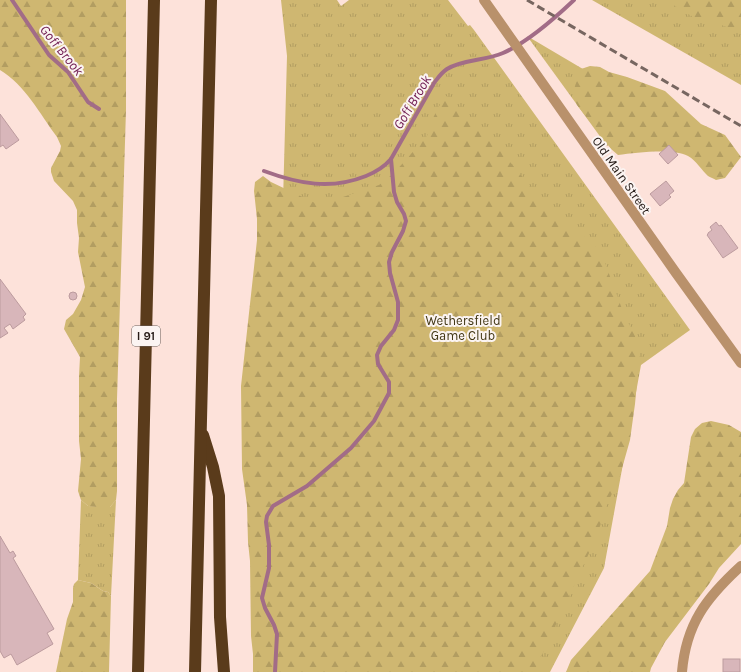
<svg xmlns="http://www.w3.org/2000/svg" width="741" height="672" font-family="Karla,sans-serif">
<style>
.grass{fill:url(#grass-tufts)}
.forest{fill:url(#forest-firs)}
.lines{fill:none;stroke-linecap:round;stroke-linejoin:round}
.stream{stroke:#a26c87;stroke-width:4}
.building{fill:#d8b6ba;stroke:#bc9b9e}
.minor{stroke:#b9916b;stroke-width:10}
.highway{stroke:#5a3b1b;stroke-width:12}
.rail{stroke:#776660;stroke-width:3;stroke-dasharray:8 4;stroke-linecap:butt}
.labels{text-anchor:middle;stroke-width:4;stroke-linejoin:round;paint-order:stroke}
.shield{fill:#fbf4f2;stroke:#675d59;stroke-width:1}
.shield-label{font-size:12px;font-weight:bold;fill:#271c18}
.street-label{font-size:13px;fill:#271c18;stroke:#fbf4f2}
.park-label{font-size:13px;fill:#413614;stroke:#fbf4f2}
.water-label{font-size:14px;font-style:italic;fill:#732155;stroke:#fbf4f2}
</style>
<defs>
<pattern id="grass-tufts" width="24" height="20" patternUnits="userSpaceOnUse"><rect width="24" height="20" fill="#cfb771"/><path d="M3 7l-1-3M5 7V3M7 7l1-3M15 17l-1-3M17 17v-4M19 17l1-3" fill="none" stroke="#b29d61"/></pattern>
<pattern id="forest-firs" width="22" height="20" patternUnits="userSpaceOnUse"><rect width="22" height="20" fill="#cfb771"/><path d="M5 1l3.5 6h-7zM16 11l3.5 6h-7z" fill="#b29d61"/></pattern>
</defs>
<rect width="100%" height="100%" fill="#fde2da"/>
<g class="grass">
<polygon points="281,0 337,0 341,6 349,0 448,0 468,26 470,25 474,30 690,330 641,365 604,568 550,672 330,672 283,201 287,56"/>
<polygon points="592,0 741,0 741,85"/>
<polygon points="527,36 649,108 607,146"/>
<polygon points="81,500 88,506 110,507 116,500 111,596 108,592 103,591 91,583 78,580"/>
</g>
<g class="forest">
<path d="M0,0H126V110L117,399V491L116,500L110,507L106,508L88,506L81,500L78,491L81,459L79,441V376L80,357L64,329L66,320L73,314L81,300L85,287L78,252L79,238L77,223V210L73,201L54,181L51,172V168L60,151L61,146L57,137C40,114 25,85 0,70Z"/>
<polygon points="665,0 741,0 741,32 704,19 695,18"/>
<path d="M590,66L600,67L609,72L627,77L665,91L701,124L725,135L741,157L725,178L716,180C714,179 710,177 708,176C701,170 697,161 688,156C671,148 637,153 618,155L611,149L577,105C570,89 577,84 581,69Z"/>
<polygon points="445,95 467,115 506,157 537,195 596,247 605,263 625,317 634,333 640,350 635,404 630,440 619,479 608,502 596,538 534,672 253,672 253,654 251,636 250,561 248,542 247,505 242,469 241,386 257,240 257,219 254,191 255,182 263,176 271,182 315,203 325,203 379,185 394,173 427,136 433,118"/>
<polygon points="711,421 729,425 741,432 741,544 719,568 709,584 665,642 651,668 650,672 566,672 571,660 650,571 667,526 670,508 673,499 678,490 684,483 691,437 695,429 702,423"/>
<polygon points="78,580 91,583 103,591 108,592 111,596 109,672 56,672 67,619 73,602 73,588 74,584"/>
</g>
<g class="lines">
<g class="stream">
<polyline points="12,0 49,55 68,72 88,102 99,109"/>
<path d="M264,171C299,184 331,190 366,176C376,172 384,167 391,159L434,83C438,78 441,73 447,69C463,59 485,61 503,53C526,43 555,18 574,0"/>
<polyline points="275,672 277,634 274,625 265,608 262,598 269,568 269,545 266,522 267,516 273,506 307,486 351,448 374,421 389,393 389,382 378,364 377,355 381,346 394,330 398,320 398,302 390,273 389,262 392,252 403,231 406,221 404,214 397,202 394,192 391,159"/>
</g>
</g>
<g class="building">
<polygon points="0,114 19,140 6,149 3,145 0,147"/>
<polygon points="669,145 678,155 668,164 659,154"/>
<polygon points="666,181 674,191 669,195 671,197 660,206 650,194"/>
<polygon points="716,222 719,226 721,225 738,248 723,258 707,235 708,234 708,233 712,230 710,227"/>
<polygon points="0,279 26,314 23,317 25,320 13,329 10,324 4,328 8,333 0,338"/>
<circle cx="73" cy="296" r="4"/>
<polygon points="0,536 10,553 13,551 16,556 13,558 54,629 47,633 53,644 17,665 11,654 4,658 0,651"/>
<rect x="723" y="659" width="17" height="13"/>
</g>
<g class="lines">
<g class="minor">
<polyline points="484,0 676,273 741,363"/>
<path d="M682,672C686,624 706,598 741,566"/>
</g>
<g class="highway">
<polyline points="203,435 213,467 219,496 220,617 224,672"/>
<polyline points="138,672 154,0"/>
<polyline points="195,672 211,0"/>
</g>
<polyline class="rail" points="527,0 741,126"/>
</g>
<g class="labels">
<rect class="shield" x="132" y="326" width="28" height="20" rx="3"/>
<g class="shield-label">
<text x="146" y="340">I 91</text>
</g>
<g class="street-label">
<text transform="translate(622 175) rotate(55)" y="5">Old Main Street</text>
</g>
<g class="park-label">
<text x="463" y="325">Wethersfield<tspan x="463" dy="15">Game Club</tspan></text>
</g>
<g class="water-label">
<text transform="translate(62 50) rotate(51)" y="5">Goff Brook</text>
<text transform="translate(412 102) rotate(-59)" y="5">Goff Brook</text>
</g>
</g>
</svg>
